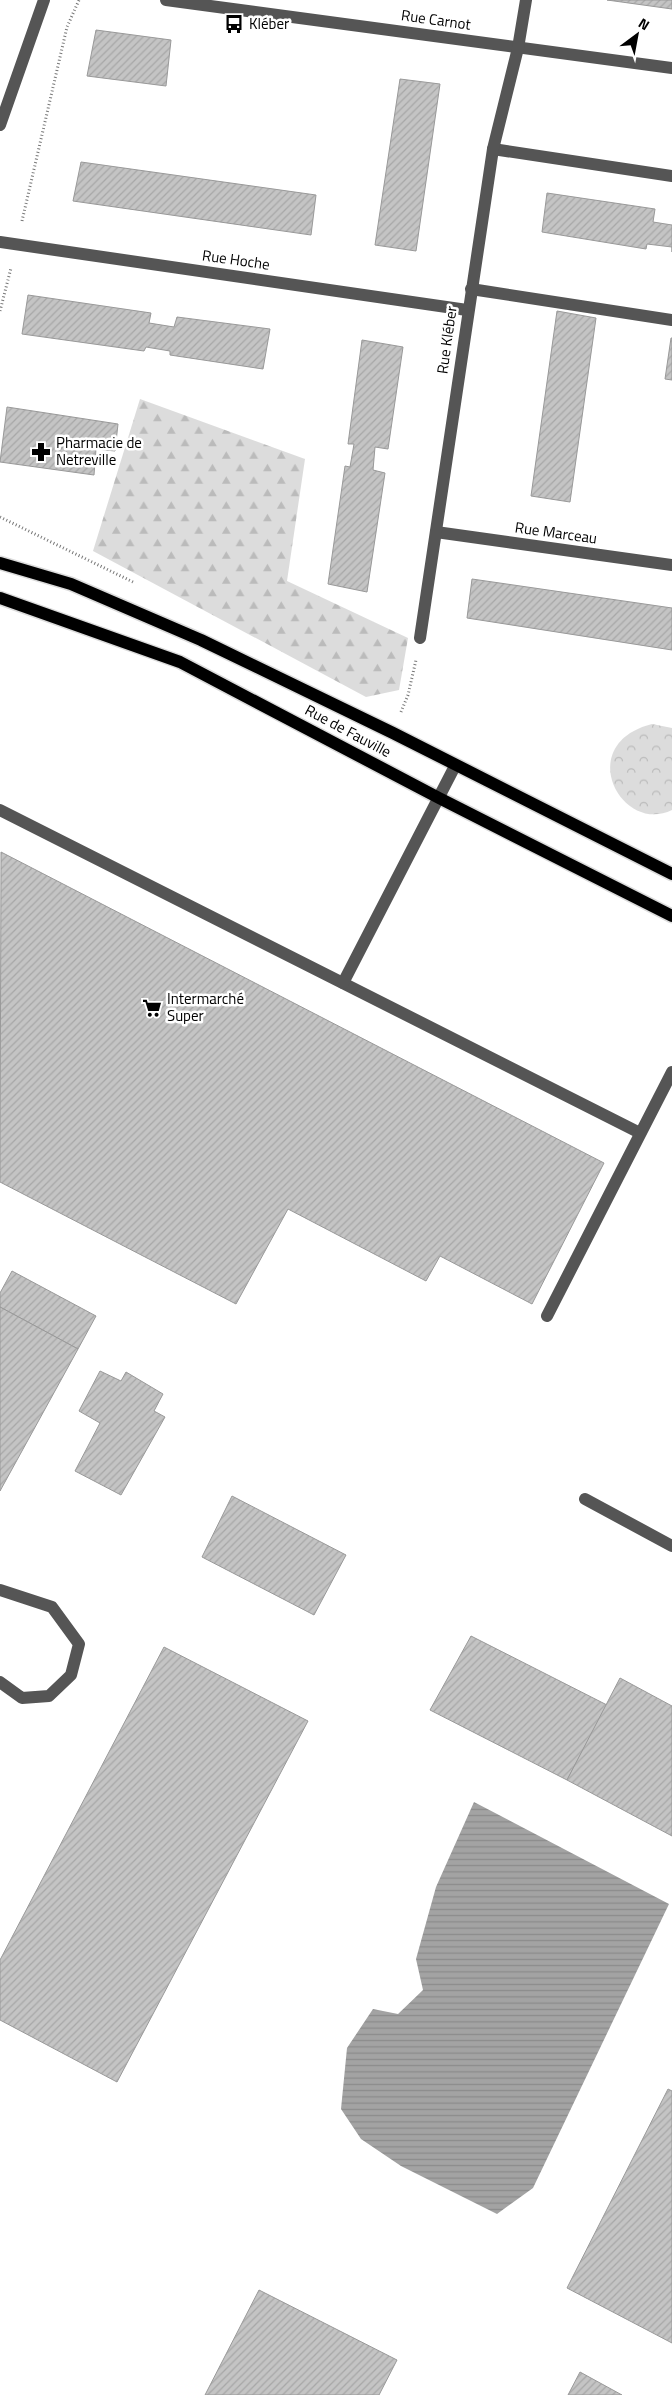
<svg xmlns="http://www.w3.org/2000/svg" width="672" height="2395" font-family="'Titillium Web',sans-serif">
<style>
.forest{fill:url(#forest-firs)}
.park{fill:url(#park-crowns)}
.water{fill:url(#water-rules)}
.building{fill:url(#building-hatch);stroke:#999}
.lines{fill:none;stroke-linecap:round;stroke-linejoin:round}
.major-casing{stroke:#dbdbdb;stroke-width:15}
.path{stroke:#777;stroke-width:3;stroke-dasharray:1 2.5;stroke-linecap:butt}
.minor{stroke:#555;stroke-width:12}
.major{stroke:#000;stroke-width:12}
.labels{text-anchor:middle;stroke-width:5;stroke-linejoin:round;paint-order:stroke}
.street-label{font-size:15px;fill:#000;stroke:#fff}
.poi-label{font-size:15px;fill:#000;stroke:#fff;text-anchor:start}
</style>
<defs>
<pattern id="forest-firs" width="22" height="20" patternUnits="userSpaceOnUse" patternTransform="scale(1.25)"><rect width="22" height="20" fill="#dcdcdc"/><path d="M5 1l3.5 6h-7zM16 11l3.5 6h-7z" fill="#bbb"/></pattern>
<pattern id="park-crowns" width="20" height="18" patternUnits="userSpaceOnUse" patternTransform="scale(1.25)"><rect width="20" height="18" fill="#dcdcdc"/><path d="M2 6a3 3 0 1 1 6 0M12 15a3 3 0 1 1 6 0" fill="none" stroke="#bbb"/></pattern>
<pattern id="water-rules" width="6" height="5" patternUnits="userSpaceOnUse" patternTransform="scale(1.25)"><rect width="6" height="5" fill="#a3a3a3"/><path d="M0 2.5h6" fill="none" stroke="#8b8b8b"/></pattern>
<pattern id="building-hatch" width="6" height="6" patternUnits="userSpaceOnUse" patternTransform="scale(1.25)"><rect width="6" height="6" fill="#c4c4c4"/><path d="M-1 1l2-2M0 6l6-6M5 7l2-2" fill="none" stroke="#a7a7a7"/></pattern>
</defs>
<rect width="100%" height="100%" fill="#fff"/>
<polygon class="forest" points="140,399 305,459 287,581 408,638 399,690 366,697 93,551"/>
<path class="park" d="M652,724L672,728V810C621,835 573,744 652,724Z"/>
<polygon class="water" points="474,1802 669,1904 533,2188 497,2214 401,2166 361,2139 341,2109 347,2048 373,2009 398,2014 423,1990 416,1959 436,1887"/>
<g class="building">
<polygon points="607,0 672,0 672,9"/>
<polygon points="96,30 171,40 166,86 87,76"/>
<polygon points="400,79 440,84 416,251 375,245"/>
<polygon points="81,162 316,195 311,235 73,201"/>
<polygon points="547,193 655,209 653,222 672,225 672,252 672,247 647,244 646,249 542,232"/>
<polygon points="28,295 151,313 149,323 174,327 177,317 270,329 263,369 170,355 170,351 146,347 144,351 22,334"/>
<polygon points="557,311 596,318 570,502 531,496"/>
<polygon points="671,338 672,338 672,380 665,379"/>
<polygon points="362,340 403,347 388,449 375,447 373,470 385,473 367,592 328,584 345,466 350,467 354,444 348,444"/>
<polygon points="7,407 118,424 115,451 96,449 94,475 0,462"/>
<polygon points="472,579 672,608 672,650 467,618"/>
<polygon points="1,852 604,1163 532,1304 440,1256 426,1281 288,1209 236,1304 0,1182"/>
<polygon points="12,1271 96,1316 78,1349 0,1307 0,1293"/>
<polygon points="0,1307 78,1349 0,1491"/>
<polygon points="100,1371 121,1381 126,1372 163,1394 154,1411 165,1417 121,1495 75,1471 100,1423 79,1411"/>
<polygon points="232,1496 346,1555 314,1615 202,1557"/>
<polygon points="471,1636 607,1705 567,1780 430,1710"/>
<polygon points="164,1647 308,1721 117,2082 0,2020 0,1960"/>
<polygon points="620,1678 672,1706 672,1836 567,1780"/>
<polygon points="668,2089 672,2091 672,2343 567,2288"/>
<polygon points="259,2290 397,2360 379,2395 205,2395"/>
<polygon points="580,2372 622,2395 568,2395"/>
</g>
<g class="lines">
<g class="major-casing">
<g id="major">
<polyline points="0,563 71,584 201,640 393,733 672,874"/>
<polyline points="0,598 180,662 439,798 672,916"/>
</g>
</g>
<g class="path">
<polyline points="22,221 67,27 79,0"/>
<polyline points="0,311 11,268"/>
<polyline points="0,517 133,582"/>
<polyline points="401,712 408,695 416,660"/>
</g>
<g class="minor">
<polyline points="166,0 672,68"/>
<polyline points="0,125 44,0"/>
<polyline points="493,149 672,176"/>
<polyline points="0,242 467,310"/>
<polyline points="471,289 672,320"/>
<polyline points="436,532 672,565"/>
<polyline points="420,638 493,149 518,48 526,0"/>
<polyline points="0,810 640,1133"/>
<polyline points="343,983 455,766"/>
<polyline points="547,1316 672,1072"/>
<polyline points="585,1499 672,1546"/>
<polyline points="0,1590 52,1607 79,1644 71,1675 49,1696 22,1698 0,1682"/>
</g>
<use href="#major" class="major"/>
</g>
<defs>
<g id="bus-bare" transform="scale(1.5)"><path d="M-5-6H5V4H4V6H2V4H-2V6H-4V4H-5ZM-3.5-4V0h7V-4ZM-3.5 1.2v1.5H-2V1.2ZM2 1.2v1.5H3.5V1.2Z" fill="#000" stroke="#fff" stroke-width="2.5" paint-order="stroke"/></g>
<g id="pharmacy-bare" transform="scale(1.5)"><path d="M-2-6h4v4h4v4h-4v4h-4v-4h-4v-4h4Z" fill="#000" stroke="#fff" stroke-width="2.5" paint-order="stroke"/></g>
<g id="supermarket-bare" transform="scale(1.5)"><path d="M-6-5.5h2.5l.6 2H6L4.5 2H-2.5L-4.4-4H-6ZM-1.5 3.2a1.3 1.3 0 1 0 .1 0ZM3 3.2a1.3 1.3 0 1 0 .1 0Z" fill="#000" stroke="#fff" stroke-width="2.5" paint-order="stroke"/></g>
</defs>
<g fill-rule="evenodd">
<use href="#bus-bare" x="234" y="24"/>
<use href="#pharmacy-bare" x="41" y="452"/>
<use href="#supermarket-bare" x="152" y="1008"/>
</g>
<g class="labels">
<g class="street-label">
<text transform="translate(436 20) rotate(8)" y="5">Rue Carnot</text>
<text transform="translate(236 260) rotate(8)" y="5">Rue Hoche</text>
<text transform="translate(447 340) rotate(-82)" y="5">Rue Kléber</text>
<text transform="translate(556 533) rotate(8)" y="5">Rue Marceau</text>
<text transform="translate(348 731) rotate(28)" y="5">Rue de Fauville</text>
</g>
<g class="poi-label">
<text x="249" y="29">Kléber</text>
<text x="56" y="448">Pharmacie de<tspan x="56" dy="17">Netreville</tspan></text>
<text x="167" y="1004">Intermarché<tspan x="167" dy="17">Super</tspan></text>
</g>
</g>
<g transform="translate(637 35) rotate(32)" stroke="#ffffff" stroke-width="4" paint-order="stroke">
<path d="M0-4L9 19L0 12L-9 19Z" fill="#000000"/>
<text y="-8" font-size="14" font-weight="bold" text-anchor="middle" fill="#000000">N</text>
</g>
</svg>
